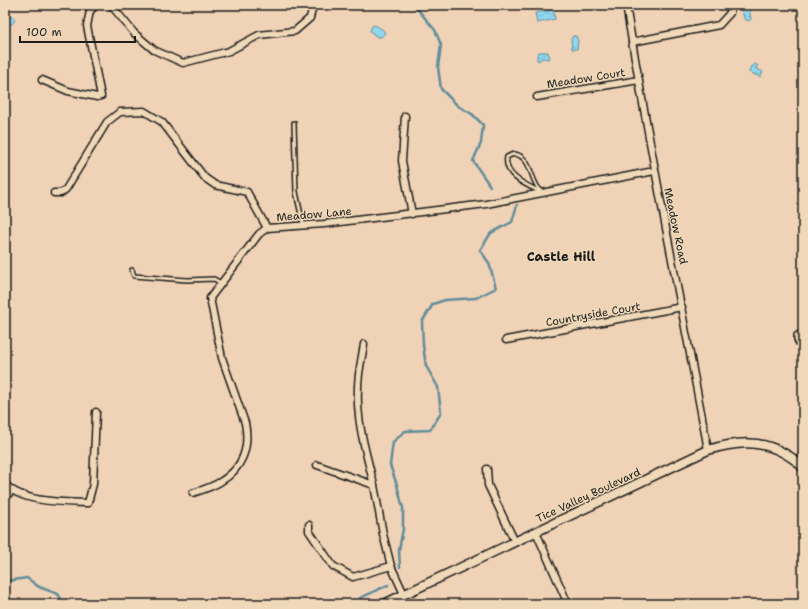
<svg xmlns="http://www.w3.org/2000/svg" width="808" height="609" font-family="'Shantell Sans',sans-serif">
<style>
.water{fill:url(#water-waves);stroke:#618d9b}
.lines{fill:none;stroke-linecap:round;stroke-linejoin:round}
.stream{stroke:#618d9b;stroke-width:2.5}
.service-casing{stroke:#1c1c1c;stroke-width:6}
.minor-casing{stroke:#1c1c1c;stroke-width:9}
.tertiary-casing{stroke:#1c1c1c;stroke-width:11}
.service{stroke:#f0d9b8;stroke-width:3}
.minor{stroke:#f0d9b8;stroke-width:6}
.tertiary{stroke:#f0d9b8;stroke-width:8}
.labels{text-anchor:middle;stroke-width:3;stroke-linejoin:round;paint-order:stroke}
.street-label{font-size:11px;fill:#1c1c1c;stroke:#f0d9b8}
.quarter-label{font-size:13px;font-weight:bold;fill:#1c1c1c;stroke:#f0d9b8}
</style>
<defs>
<pattern id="water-waves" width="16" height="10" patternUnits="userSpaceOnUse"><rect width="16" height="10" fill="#8fd9f0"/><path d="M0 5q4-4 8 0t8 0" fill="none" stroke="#7bbacd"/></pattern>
</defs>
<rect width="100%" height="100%" fill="#f0d2b6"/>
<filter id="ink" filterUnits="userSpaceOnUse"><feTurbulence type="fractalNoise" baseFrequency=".025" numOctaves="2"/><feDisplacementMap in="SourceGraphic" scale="8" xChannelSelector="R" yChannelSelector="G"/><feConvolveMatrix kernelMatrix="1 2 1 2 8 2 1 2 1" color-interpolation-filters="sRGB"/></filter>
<g filter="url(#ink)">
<g class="water">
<polygon points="749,8 751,19 749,21 744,19 742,10"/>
<polygon points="553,10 555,19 537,23 535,13"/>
<polygon points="9,17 13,17 15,20 12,24 9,24 8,26 6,27 5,21"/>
<polygon points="375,25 383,30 385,33 381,37 377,37 370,31 372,26"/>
<polygon points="573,36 576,36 578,41 577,49 572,49 571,39"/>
<polygon points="539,52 548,52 550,58 549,59 543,58 538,61 537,60 537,55"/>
<polygon points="756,64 758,66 755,68 763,72 760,77 749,72 751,66 753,67 753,65"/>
</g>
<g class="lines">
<g class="stream">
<polyline points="414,5 435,30 441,45 438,67 441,89 458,106 472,114 483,125 481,143 473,161 490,186"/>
<polyline points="400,567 399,550 403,529 403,508 397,485 390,465 393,442 405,431 430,430 441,413 438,387 426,366 423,345 422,322 433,304 445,300 476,298 496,288 489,263 480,250 491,233 512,222 517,205"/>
<polyline points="5,580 7,581 27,578 39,587 58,594 64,604"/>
<polyline points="360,598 388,585"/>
</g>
<g class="service-casing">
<g id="service">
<polyline points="294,123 296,192 303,224"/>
<path d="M515,154C530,157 530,175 537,186C538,188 541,191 543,193C529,186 503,177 507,157L511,155Z"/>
<polyline points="132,270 134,276 187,280 214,279 221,283"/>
<polyline points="803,336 799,333 796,335 796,340 798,344 803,345"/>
</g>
</g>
<g class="minor-casing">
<g id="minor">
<polyline points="111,5 134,33 154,50 183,63 229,51 259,35 295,31 310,18 313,5"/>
<path d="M626,5C650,154 681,302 708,450"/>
<polyline points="632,42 719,25 730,13 730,5"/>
<polyline points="42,80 68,91 97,97 101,96 87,26 90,11 96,5"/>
<polyline points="537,97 639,80"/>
<polyline points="405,116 402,161 412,214"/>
<polyline points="54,193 61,193 66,189 107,122 120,112 144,111 162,122 205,178 215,185 247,192 267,228"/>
<polyline points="506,340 682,307"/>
<path d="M364,344C362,358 358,373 358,387C356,421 366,453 374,485"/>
<polyline points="317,465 374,485 383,534 391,566"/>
<polyline points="487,469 488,485 515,542"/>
<path d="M5,484C22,503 64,502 88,503L93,484L96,412"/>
<path d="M193,493C202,490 212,487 220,482C242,469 250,448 245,423L222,358L210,298L259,234L267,228L324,224L486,204L654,171"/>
<polyline points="5,499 11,491"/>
<polyline points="309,525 309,531 333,566 353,577 391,566 404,594"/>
<polyline points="536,532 568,604"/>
</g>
</g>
<g class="tertiary-casing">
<path id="tertiary" d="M384,604L708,450C734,442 759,439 784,453C791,457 798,461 803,468"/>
</g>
<use href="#service" class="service"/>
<use href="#minor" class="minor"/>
<use href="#tertiary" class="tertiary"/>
</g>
</g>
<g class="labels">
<g class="street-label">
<text transform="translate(586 78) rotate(-9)" y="4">Meadow Court</text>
<text transform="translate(314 214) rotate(-5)" y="4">Meadow Lane</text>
<text transform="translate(676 226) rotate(78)" y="4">Meadow Road</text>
<text transform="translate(593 314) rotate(-10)" y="4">Countryside Court</text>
<text transform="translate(588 495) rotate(-25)" y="4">Tice Valley Boulevard</text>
</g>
<g class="quarter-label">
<text x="561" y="261">Castle Hill</text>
</g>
</g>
<rect width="808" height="609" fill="none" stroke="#f0d9b8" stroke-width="20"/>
<rect x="10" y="10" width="788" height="589" fill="none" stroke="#1c1c1c" stroke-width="1.5" filter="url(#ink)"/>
<path d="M20 36v6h115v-6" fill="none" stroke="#1c1c1c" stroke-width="2"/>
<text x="26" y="36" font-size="12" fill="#1c1c1c" stroke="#f0d9b8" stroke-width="3" paint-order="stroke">100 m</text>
</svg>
